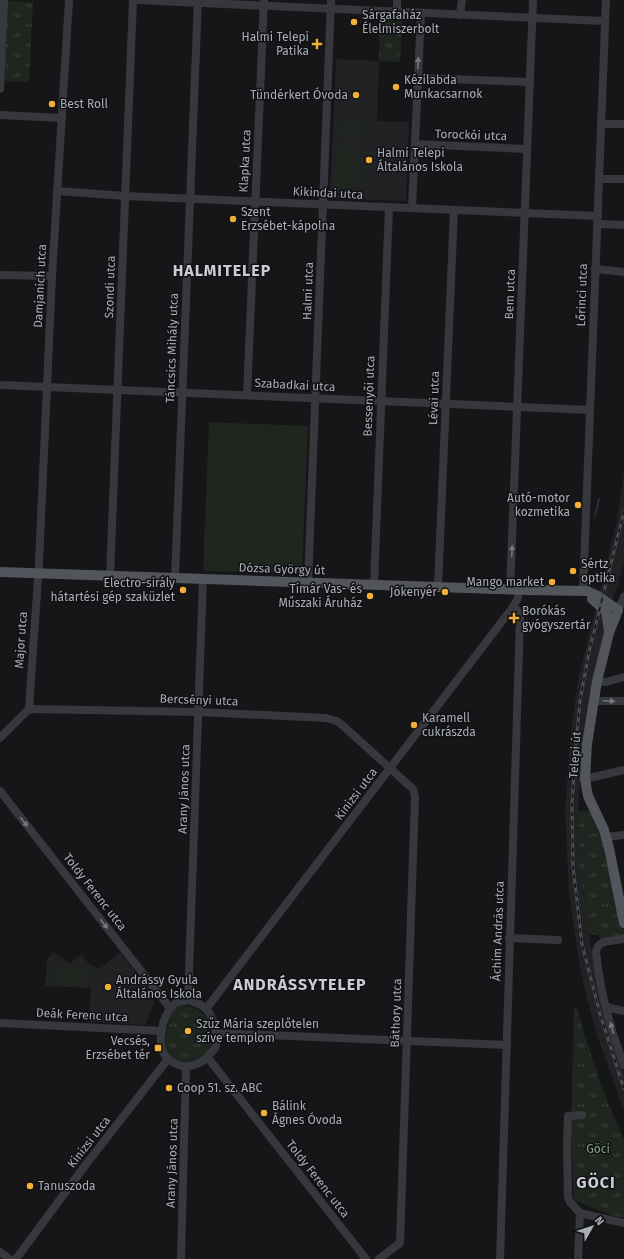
<svg xmlns="http://www.w3.org/2000/svg" width="624" height="1259" font-family="'Fira Sans',sans-serif">
<style>
.built{fill:#222225}
.grass{fill:url(#grass-tufts)}
.garden{fill:#1e261f}
.lines{fill:none;stroke-linecap:round;stroke-linejoin:round}
.stream{stroke:#2c353c;stroke-width:1.5}
.minor{stroke:#37383d;stroke-width:8}
.major{stroke:#53555c;stroke-width:10}
.rail-casing{stroke:#4a4c52;stroke-width:3}
.rail{stroke:#111113;stroke-width:1.5;stroke-dasharray:4.5;stroke-linecap:butt}
.oneway{fill:#757881}
.poi-dot{fill:#f2b134;stroke:#111113;stroke-width:1.5}
.labels{text-anchor:middle;stroke-width:3;stroke-linejoin:round;paint-order:stroke}
.poi-label{font-size:12px;fill:#a8adb8;stroke:#111113;text-anchor:start}
.street-label{font-size:12px;fill:#a8adb8;stroke:#111113}
.park-label{font-size:12px;fill:#7fa381;stroke:#111113}
.district-label{font-size:16px;font-weight:bold;letter-spacing:1px;fill:#c9ccd4;stroke:#111113}
</style>
<defs>
<pattern id="grass-tufts" width="24" height="20" patternUnits="userSpaceOnUse"><rect width="24" height="20" fill="#1e261f"/><path d="M3 7l-1-3M5 7V3M7 7l1-3M15 17l-1-3M17 17v-4M19 17l1-3" fill="none" stroke="#3c433d"/></pattern>
</defs>
<rect width="100%" height="100%" fill="#161618"/>
<g class="built">
<polygon points="336,59 379,61 377,121 409,122 406,201 330,198"/>
<polygon points="624,473 624,562 619,582 605,622 604,635 598,657 590,691 580,781 578,811 580,866 589,934 593,958 624,1073 624,1111 597,1035 586,995 579,962 569,892 565,810 571,728 579,676 616,524"/>
<polygon points="53,952 70,963 80,955 82,956 88,963 99,969 120,953 156,998 145,1025 89,1022 91,988 45,986 47,959"/>
</g>
<g class="grass">
<polygon points="6,1 33,2 29,82 3,81"/>
<polygon points="380,18 402,19 400,62 379,61"/>
<polygon points="578,811 589,811 604,842 624,931 624,941 602,941 598,935 589,934 580,866"/>
<path d="M183,1005C204,1008 215,1022 211,1043C210,1052 205,1057 197,1061C186,1065 171,1063 167,1050C164,1043 166,1033 168,1026C169,1020 170,1014 175,1009C177,1007 180,1006 183,1005Z"/>
<polygon points="574,1008 577,1008 584,1033 604,1093 624,1140 624,1218 608,1214 574,1200 571,1132"/>
</g>
<g class="garden">
<polygon points="340,121 363,122 362,141 339,140"/>
<polygon points="336,147 361,148 359,189 333,187"/>
<polygon points="209,422 308,426 302,574 203,571"/>
<polygon points="55,966 87,968 86,984 54,982"/>
</g>
<g class="lines">
<polyline class="stream" points="595,516 599,499"/>
<g class="minor">
<polyline points="136,0 605,21"/>
<polyline points="397,12 397,0"/>
<polyline points="460,15 462,0"/>
<polyline points="418,78 529,82"/>
<polyline points="0,89 4,0"/>
<polyline points="0,115 62,118"/>
<polyline points="601,124 624,124"/>
<polyline points="415,144 526,149"/>
<polyline points="599,179 624,179"/>
<polyline points="57,191 125,196 598,216"/>
<polyline points="412,208 421,13"/>
<polyline points="597,224 624,225"/>
<polyline points="595,269 624,272"/>
<polyline points="0,275 52,276"/>
<polyline points="0,385 590,410"/>
<polyline points="247,395 264,0"/>
<polyline points="110,576 133,0"/>
<polyline points="175,578 198,0"/>
<polyline points="308,583 331,0"/>
<polyline points="374,585 389,207"/>
<polyline points="438,587 454,210"/>
<polyline points="510,590 533,0"/>
<polyline points="583,591 606,0"/>
<polyline points="618,610 624,597"/>
<polyline points="597,681 606,682 624,677"/>
<polyline points="594,701 624,701"/>
<polyline points="29,709 39,563 52,276 69,0"/>
<polyline points="0,738 29,709 199,712 326,718 337,721 341,724 413,789 415,797 400,1243 379,1259"/>
<polyline points="585,779 624,770"/>
<polyline points="0,791 170,1008"/>
<polyline points="606,837 624,835"/>
<polyline points="509,938 558,940"/>
<path d="M624,938C615,943 598,937 596,952C600,990 610,1029 624,1065"/>
<polyline points="188,1000 203,579"/>
<path d="M188,1000C194,1002 199,1003 205,1008C213,1015 220,1037 215,1048C214,1050 211,1053 209,1055C205,1061 198,1064 191,1066C179,1068 165,1060 162,1049C158,1036 164,1011 176,1003C180,1001 184,1001 188,1000Z"/>
<polyline points="606,1007 624,1011"/>
<polyline points="206,1009 513,607 518,598 518,590"/>
<polyline points="0,1023 162,1031"/>
<polyline points="216,1033 507,1045"/>
<polyline points="208,1058 366,1259"/>
<polyline points="580,1213 624,1223"/>
<polyline points="0,1252 9,1259"/>
<polyline points="16,1259 87,1163 168,1059"/>
<polyline points="181,1259 186,1067"/>
<polyline points="500,1259 520,618 517,610 513,607"/>
<polyline points="578,1259 580,1213 570,1202 568,1197 567,1143 568,1116 582,1115"/>
</g>
<g class="major">
<polyline points="0,572 526,590 587,591 596,595 618,610"/>
<polyline points="592,599 606,611 609,631"/>
<polyline points="618,610 609,633 597,681 587,744 585,779 588,796 604,830 609,848 624,923"/>
</g>
<g class="rail-casing">
<polyline id="rail" points="624,511 589,652 580,701 576,742 572,804 573,867 582,944 600,1014 624,1089"/>
</g>
<use href="#rail" class="rail"/>
</g>
<defs><path id="oneway-solid" d="M-6-.8H1V-3.2L6.5 0L1 3.2V.8H-6Z"/></defs>
<g class="oneway">
<use href="#oneway-solid" transform="translate(418 63) rotate(-88)"/>
<use href="#oneway-solid" transform="translate(512 551) rotate(-88)"/>
<use href="#oneway-solid" transform="translate(609 701) rotate(3)"/>
<use href="#oneway-solid" transform="translate(24 822) rotate(52)"/>
<use href="#oneway-solid" transform="translate(104 924) rotate(52)"/>
<use href="#oneway-solid" transform="translate(612 1028) rotate(-106)"/>
</g>
<g class="poi-dot">
<circle cx="354" cy="22" r="4"/>
<path d="M315 38h4v4h4v4h-4v4h-4v-4h-4v-4h4z"/>
<circle cx="396" cy="87" r="4"/>
<circle cx="356" cy="95" r="4"/>
<circle cx="52" cy="104" r="4"/>
<circle cx="369" cy="160" r="4"/>
<circle cx="233" cy="219" r="4"/>
<circle cx="578" cy="505" r="4"/>
<circle cx="573" cy="571" r="4"/>
<circle cx="552" cy="582" r="4"/>
<circle cx="183" cy="590" r="4"/>
<circle cx="445" cy="592" r="4"/>
<circle cx="370" cy="596" r="4"/>
<path d="M512 612h4v4h4v4h-4v4h-4v-4h-4v-4h4z"/>
<circle cx="414" cy="725" r="4"/>
<circle cx="108" cy="987" r="4"/>
<circle cx="188" cy="1031" r="4"/>
<rect x="154" y="1044" width="8" height="8" rx="2"/>
<circle cx="169" cy="1088" r="4"/>
<circle cx="264" cy="1113" r="4"/>
<circle cx="30" cy="1186" r="4"/>
</g>
<g class="labels">
<g class="poi-label">
<text x="362" y="19">Sárgafaház<tspan x="362" dy="14">Élelmiszerbolt</tspan></text>
<text x="309" y="41" text-anchor="end">Halmi Telepi<tspan x="309" dy="14">Patika</tspan></text>
<text x="404" y="84">Kézilabda<tspan x="404" dy="14">Munkacsarnok</tspan></text>
<text x="348" y="99" text-anchor="end">Tündérkert Óvoda</text>
<text x="60" y="108">Best Roll</text>
<text x="377" y="157">Halmi Telepi<tspan x="377" dy="14">Általános Iskola</tspan></text>
<text x="241" y="216">Szent<tspan x="241" dy="14">Erzsébet-kápolna</tspan></text>
<text x="570" y="502" text-anchor="end">Autó-motor<tspan x="570" dy="14">kozmetika</tspan></text>
<text x="581" y="568">Sértz<tspan x="581" dy="14">optika</tspan></text>
<text x="544" y="586" text-anchor="end">Mango market</text>
<text x="175" y="587" text-anchor="end">Electro-sirály<tspan x="175" dy="14">hátartési gép szaküzlet</tspan></text>
<text x="362" y="593" text-anchor="end">Tímár Vas- és<tspan x="362" dy="14">Műszaki Áruház</tspan></text>
<text x="437" y="596" text-anchor="end">Jókenyér</text>
<text x="522" y="615">Borókás<tspan x="522" dy="14">gyógyszertár</tspan></text>
<text x="422" y="722">Karamell<tspan x="422" dy="14">cukrászda</tspan></text>
<text x="116" y="984">Andrássy Gyula<tspan x="116" dy="14">Általános Iskola</tspan></text>
<text x="196" y="1028">Szűz Mária szeplőtelen<tspan x="196" dy="14">szíve templom</tspan></text>
<text x="150" y="1045" text-anchor="end">Vecsés,<tspan x="150" dy="14">Erzsébet tér</tspan></text>
<text x="177" y="1092">Coop 51. sz. ABC</text>
<text x="272" y="1110">Bálink<tspan x="272" dy="14">Ágnes Óvoda</tspan></text>
<text x="38" y="1190">Tanuszoda</text>
</g>
<g class="street-label">
<text transform="translate(471 135) rotate(2)" y="4">Torockói utca</text>
<text transform="translate(245 161) rotate(-87)" y="4">Klapka utca</text>
<text transform="translate(328 193) rotate(3)" y="4">Kikindai utca</text>
<text transform="translate(40 286) rotate(-87)" y="4">Damjanich utca</text>
<text transform="translate(110 287) rotate(-88)" y="4">Szondi utca</text>
<text transform="translate(308 291) rotate(-88)" y="4">Halmi utca</text>
<text transform="translate(510 294) rotate(-88)" y="4">Bem utca</text>
<text transform="translate(582 295) rotate(-88)" y="4">Lőrinci utca</text>
<text transform="translate(172 348) rotate(-88)" y="4">Táncsics Mihály utca</text>
<text transform="translate(295 385) rotate(3)" y="4">Szabadkai utca</text>
<text transform="translate(369 396) rotate(-88)" y="4">Bessenyői utca</text>
<text transform="translate(434 398) rotate(-88)" y="4">Lévai utca</text>
<text transform="translate(282 569) rotate(2)" y="4">Dózsa György út</text>
<text transform="translate(21 640) rotate(-86)" y="4">Major utca</text>
<text transform="translate(199 700) rotate(2)" y="4">Bercsényi utca</text>
<text transform="translate(575 755) rotate(-86)" y="4">Telepi út</text>
<text transform="translate(184 789) rotate(-88)" y="4">Arany János utca</text>
<text transform="translate(356 794) rotate(-53)" y="4">Kinizsi utca</text>
<text transform="translate(95 892) rotate(52)" y="4">Toldy Ferenc utca</text>
<text transform="translate(498 931) rotate(-88)" y="4">Áchim András utca</text>
<text transform="translate(396 1013) rotate(-88)" y="4">Báthory utca</text>
<text transform="translate(82 1015) rotate(3)" y="4">Deák Ferenc utca</text>
<text transform="translate(89 1142) rotate(-52)" y="4">Kinizsi utca</text>
<text transform="translate(172 1163) rotate(-88)" y="4">Arany János utca</text>
<text transform="translate(318 1179) rotate(52)" y="4">Toldy Ferenc utca</text>
</g>
<g class="park-label">
<text x="598" y="1153">Göci</text>
</g>
<g class="district-label">
<text x="222" y="276">HALMITELEP</text>
<text x="300" y="990">ANDRÁSSYTELEP</text>
<text x="596" y="1188">GÖCI</text>
</g>
</g>
<g transform="translate(592 1227) rotate(51)" stroke="#111113" stroke-width="3" paint-order="stroke">
<path d="M0-3L7 15L0 10L-7 15Z" fill="#a8adb8"/>
<text y="-6" font-size="11" font-weight="bold" text-anchor="middle" fill="#a8adb8">N</text>
</g>
</svg>
